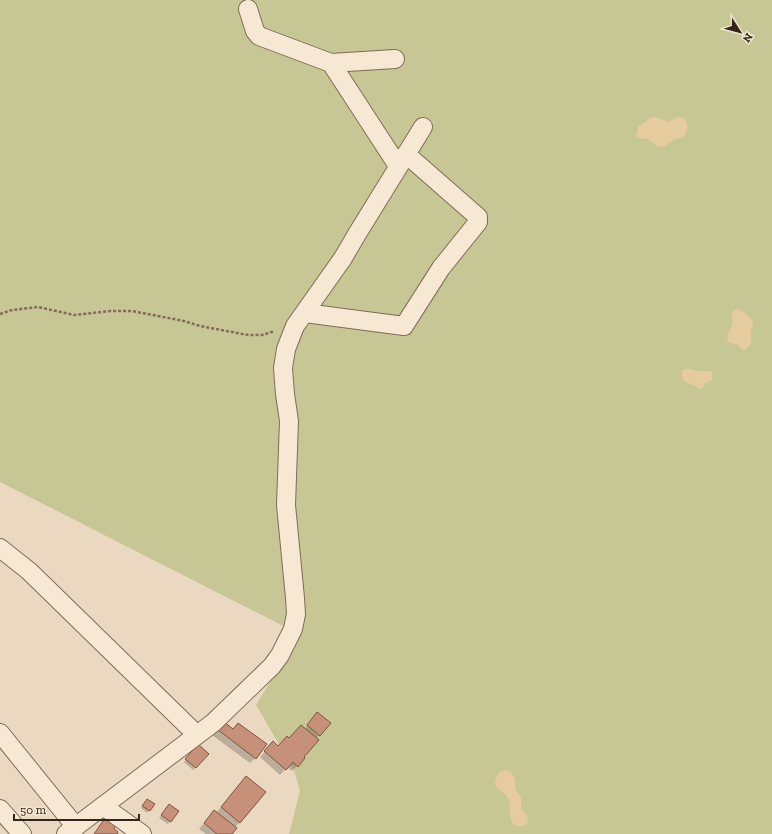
<svg xmlns="http://www.w3.org/2000/svg" width="772" height="834" font-family="'Zilla Slab',serif">
<style>
.green{fill:#c7c795}
.sand{fill:#e5cb9e}
.shadow{fill:#0003}
.building{fill:#c69178;stroke:#805341}
.lines{fill:none;stroke-linecap:round;stroke-linejoin:round}
.minor-casing{stroke:#826b59;stroke-width:20}
.path{stroke:#826b59;stroke-width:2.5;stroke-dasharray:3 2;stroke-linecap:butt}
.minor{stroke:#f6e8d2;stroke-width:18}
</style>
<rect width="100%" height="100%" fill="#ead9c0"/>
<polygon class="green" points="0,0 772,0 772,834 289,834 300,791 294,770 256,705 299,634 0,482"/>
<g class="sand">
<path d="M656,117L667,122C670,121 675,118 678,117C688,116 690,129 685,135C681,140 675,138 671,141C667,144 667,147 661,147C656,147 653,141 648,139C645,139 642,139 639,138L636,136L638,127L650,118Z"/>
<path d="M738,309C742,310 754,319 753,324C753,326 751,328 751,330C749,340 756,342 745,350L741,349L737,344C721,344 729,333 732,326C734,320 730,317 734,310Z"/>
<polygon points="686,369 690,369 697,371 710,371 713,374 712,380 704,384 703,387 699,389 696,386 685,382 682,377 682,371"/>
<path d="M505,770C515,772 516,781 515,789L521,797V808L528,817C530,827 517,830 512,822C508,815 511,807 509,800C506,792 497,792 495,783C495,779 497,776 500,772Z"/>
</g>
<g class="shadow">
<polygon points="315,716 329,723 316,739 297,766 292,771 287,767 280,775 260,757 268,748 278,747 305,729"/>
<polygon points="218,728 255,758 250,763 212,735"/>
<polygon points="198,746 207,754 193,770 184,762"/>
<polygon points="241,783 240,822 234,828 231,834 206,834 199,829 214,811 216,813"/>
<polygon points="145,803 149,810 147,813 141,808"/>
<polygon points="169,805 178,811 168,824 159,818"/>
</g>
<g class="building">
<polygon points="317,712 331,723 320,736 307,725"/>
<polygon points="223,721 233,729 238,723 267,744 256,759 217,729"/>
<polygon points="301,725 319,740 304,757 305,758 298,767 293,762 286,770 264,751 273,741 278,746 287,736 289,738"/>
<polygon points="198,744 209,754 196,768 185,759"/>
<polygon points="246,776 266,792 240,823 221,807"/>
<polygon points="147,799 155,804 150,811 142,806"/>
<polygon points="169,804 179,811 171,822 161,815"/>
<polygon points="214,810 237,828 232,834 217,834 204,823"/>
<polygon points="105,818 116,825 114,829 118,832 117,834 94,834"/>
</g>
<g class="lines">
<g class="minor-casing">
<g id="minor">
<polyline points="248,9 255,31 259,36 331,63 395,59"/>
<polyline points="331,63 398,166"/>
<polyline points="305,313 404,326 441,268 478,222 478,217 406,154"/>
<polyline points="0,548 29,571 197,735"/>
<polyline points="0,733 76,827"/>
<polyline points="103,806 142,834"/>
<polyline points="0,809 22,834"/>
<polyline points="66,834 197,735 213,723 272,666 280,655 293,629 296,614 295,598 286,505 289,421 285,394 283,368 286,349 295,326 343,258 357,234 423,127"/>
</g>
</g>
<polyline class="path" points="0,314 12,310 38,307 74,315 111,311 132,311 184,321 200,326 248,335 262,335 275,331"/>
<use href="#minor" class="minor"/>
</g>
<g transform="translate(740 32) rotate(126)" stroke="#f2e5cf" stroke-width="3" paint-order="stroke">
<path d="M0-3L7 15L0 10L-7 15Z" fill="#33251d"/>
<text y="-6" font-size="11" font-weight="bold" text-anchor="middle" fill="#33251d">N</text>
</g>
<path d="M14 814v6h125v-6" fill="none" stroke="#33251d" stroke-width="2"/>
<text x="20" y="814" font-size="12" fill="#33251d" stroke="#f2e5cf" stroke-width="3" paint-order="stroke">50 m</text>
</svg>
